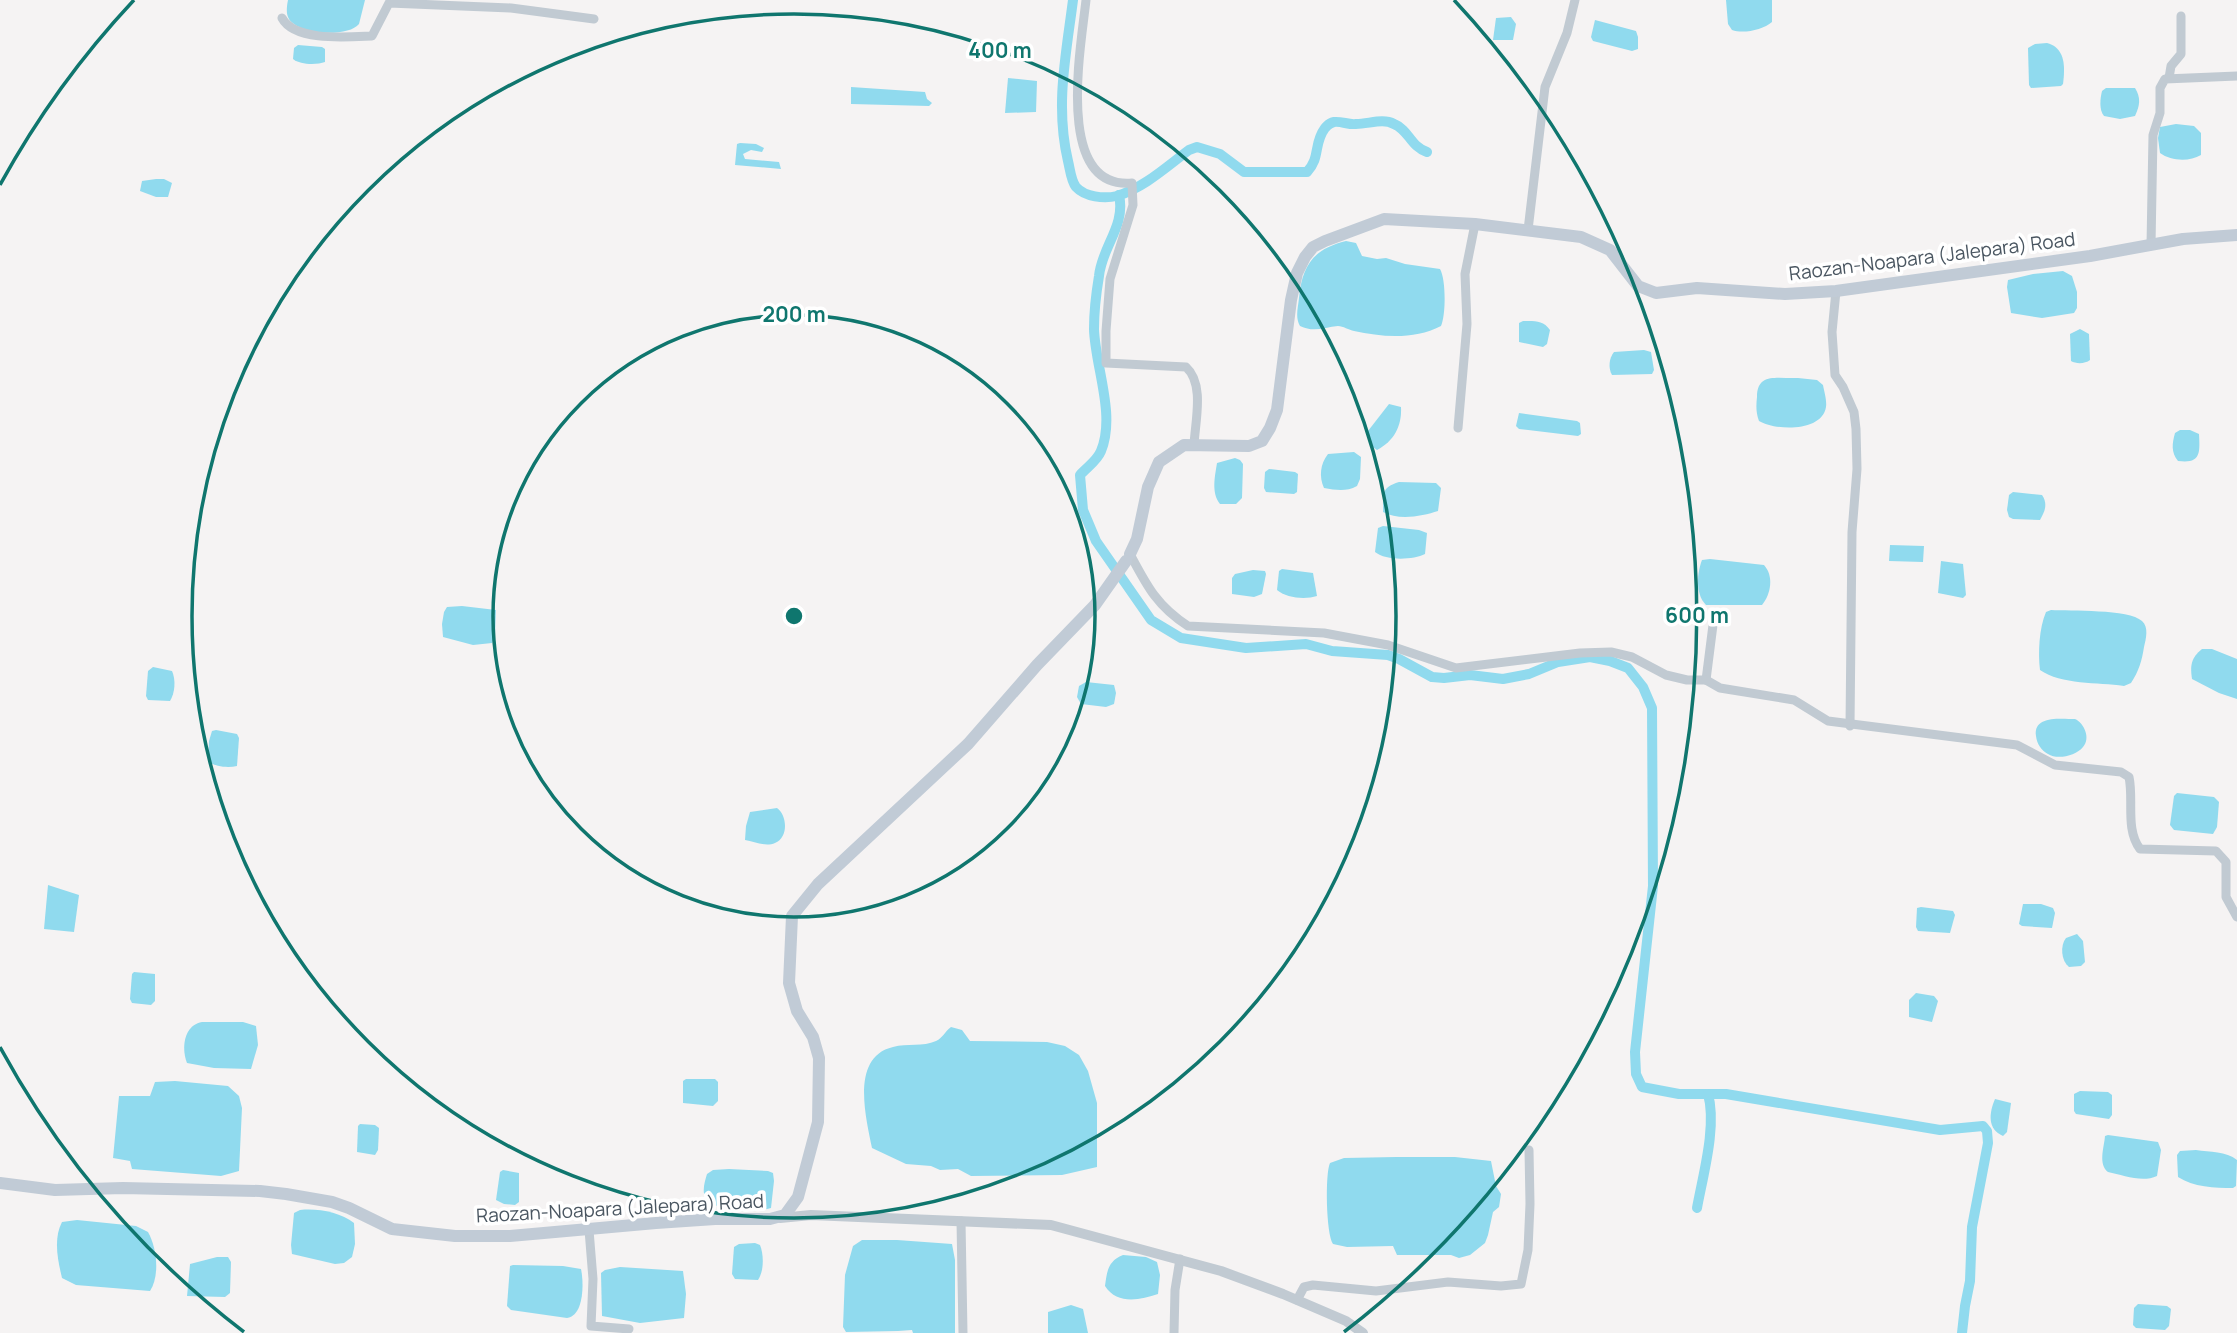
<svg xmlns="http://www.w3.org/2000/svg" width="2237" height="1333" font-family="Manrope,sans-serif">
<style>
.water{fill:#90daee}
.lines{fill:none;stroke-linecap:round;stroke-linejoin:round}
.canal{stroke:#90daee;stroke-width:10}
.minor{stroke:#c1cad2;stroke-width:9}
.tertiary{stroke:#c1cad2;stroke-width:10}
.secondary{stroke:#c1cbd6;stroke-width:12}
.ring{fill:none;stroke:#0f766e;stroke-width:3.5}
.labels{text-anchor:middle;stroke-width:7;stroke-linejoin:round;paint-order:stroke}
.street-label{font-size:19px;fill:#4a5661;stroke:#fff}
.centre{fill:#0f766e;stroke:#fff;stroke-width:3.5}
.ring-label{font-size:21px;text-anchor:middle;font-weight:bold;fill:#0f766e;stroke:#fff;stroke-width:7;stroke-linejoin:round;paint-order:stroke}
</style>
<rect width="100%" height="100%" fill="#f5f3f3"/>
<g class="water">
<path d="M288,0H365L359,24C348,38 295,35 288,17C286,12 287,5 288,0Z"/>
<path d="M1726,0H1772V22C1763,30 1743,34 1732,30L1728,24Z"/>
<polygon points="1511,17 1516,24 1513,40 1493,40 1496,18"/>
<polygon points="1595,20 1636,31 1638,37 1638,49 1632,51 1593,41 1591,37"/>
<path d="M2047,43C2066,48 2065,68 2063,84L2061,86L2031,88L2029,85L2028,48L2035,44Z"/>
<path d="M298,45L322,47L325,49V62C317,65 300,65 293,59L294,48Z"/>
<polygon points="1008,78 1037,81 1036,112 1005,113"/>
<polygon points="851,87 925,92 927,99 932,103 929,106 851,104"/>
<path d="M2106,88H2135C2141,98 2140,105 2135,116L2120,119L2104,116C2099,110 2100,99 2102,91Z"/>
<path d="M2176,124L2194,126L2201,133V155C2189,162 2171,161 2160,153L2158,138L2160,127Z"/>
<polygon points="740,143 756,144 764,148 762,152 751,150 743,154 745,159 779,162 781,169 735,165 737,144"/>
<polygon points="156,179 164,179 172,183 168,197 156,197 140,191 142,181"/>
<path d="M1346,241L1356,243L1362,256L1377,259L1386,258L1405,264L1440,269C1446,279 1446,315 1441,326C1414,340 1382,337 1354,331C1349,330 1343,326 1338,326C1325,327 1314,333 1300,326C1295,317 1298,308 1299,298C1302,266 1313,249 1346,241Z"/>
<polygon points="2063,271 2072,276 2077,292 2077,308 2074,313 2042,318 2011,313 2007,287 2008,280 2033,274"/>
<path d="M1523,321C1535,321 1543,320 1550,330L1547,344L1543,347L1519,342V323Z"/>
<path d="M2080,329L2089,334L2090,360C2085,364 2076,364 2071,361L2070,334Z"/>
<path d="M1644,350L1651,352L1654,370L1652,374L1612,375C1608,368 1609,358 1614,352Z"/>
<path d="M1798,378L1817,380L1823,385C1824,391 1827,400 1826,407C1822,432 1776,431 1759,421C1756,413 1756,406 1757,397C1757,372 1778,379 1798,378Z"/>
<path d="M1389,404L1401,407C1402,426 1394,441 1377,450L1370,445L1368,431Z"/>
<polygon points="1519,413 1577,421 1580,423 1581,434 1578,436 1519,429 1516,426"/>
<path d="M2180,430H2190L2199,434C2200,453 2201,464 2178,461C2171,452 2172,444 2175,433Z"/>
<path d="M1354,452L1361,457L1360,479L1357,486C1346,492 1336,490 1324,488C1319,477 1320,464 1328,454Z"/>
<path d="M1235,458L1240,460L1243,464L1242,498L1236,504H1220C1211,493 1215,476 1217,463Z"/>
<polygon points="1269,469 1295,472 1298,474 1297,492 1294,494 1266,492 1264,488 1265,472"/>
<path d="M1399,482L1436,483L1441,488L1438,511C1423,516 1399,521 1383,512C1384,494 1380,488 1399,482Z"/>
<path d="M2013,492L2042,495C2048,504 2045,511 2040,520L2013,519L2009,517L2007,510L2009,495Z"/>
<path d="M1383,526L1419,530L1427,533L1425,554C1413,560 1386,561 1375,552L1378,528Z"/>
<polygon points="1890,545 1924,546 1923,562 1889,561"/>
<path d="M1710,559L1764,565C1774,576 1771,594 1762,605H1706C1695,594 1697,573 1702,560Z"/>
<polygon points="1941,561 1963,564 1966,595 1963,598 1938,593"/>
<path d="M1282,569L1313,573L1317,596C1305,600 1286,598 1277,590L1279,571Z"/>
<polygon points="1253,570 1265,571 1266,574 1262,594 1254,597 1232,594 1232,578 1235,574"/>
<polygon points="462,606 496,610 495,635 492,643 473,645 443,637 442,624 444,612 447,607"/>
<path d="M2051,610C2070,611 2129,609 2142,621C2149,627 2146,639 2144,647C2142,660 2139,671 2131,683L2124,686C2098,682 2061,685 2040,670C2038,653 2039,628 2046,612Z"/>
<path d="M2202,649H2212L2237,659V699L2219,693L2192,679C2190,665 2191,658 2202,649Z"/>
<path d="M153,667L172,671C176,680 175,693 170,701L148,700L146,696L148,671Z"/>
<polygon points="1086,682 1114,685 1116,693 1114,704 1106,707 1081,704 1077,697 1079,686"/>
<path d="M2075,719C2084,723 2091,738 2083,747C2076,756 2057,760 2048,754C2041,750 2037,744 2036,736C2033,715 2061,719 2075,719Z"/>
<path d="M216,730L237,734L239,738L237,766C228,768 215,767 208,761L209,741L212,731Z"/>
<polygon points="2177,793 2214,797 2219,802 2217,827 2213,834 2174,830 2170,825 2174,796"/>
<path d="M777,808C787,815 789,837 775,843C766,847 755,842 745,840L746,826L750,812Z"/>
<polygon points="48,885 79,895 74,932 44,929"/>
<polygon points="2023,904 2041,904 2053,908 2055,913 2052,928 2022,926 2019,924"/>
<polygon points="1921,907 1953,911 1955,915 1950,933 1918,931 1916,927 1917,908"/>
<path d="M2077,934L2083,941L2085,962L2081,966L2069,967C2061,961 2060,945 2066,938Z"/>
<polygon points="134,972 155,974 155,1001 151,1005 132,1003 130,999 132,974"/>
<polygon points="1916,993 1934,996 1938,1001 1932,1022 1909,1017 1909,1000"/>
<path d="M202,1022H243L256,1026L258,1045L251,1069L214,1068L187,1063C181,1048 184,1025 202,1022Z"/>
<path d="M951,1027L962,1030L970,1041L1047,1042L1065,1046L1079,1055L1088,1071L1097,1103V1167L1062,1175L971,1176L958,1169L940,1170L931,1166L906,1164L872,1148C866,1118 850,1057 893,1047C907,1043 923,1047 936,1041C943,1038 945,1031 951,1027Z"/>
<polygon points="686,1079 715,1079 718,1082 718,1101 713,1106 683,1103 683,1081"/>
<polygon points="175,1081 228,1086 239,1096 242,1108 239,1171 221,1176 132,1169 130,1161 113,1158 119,1096 150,1096 155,1082"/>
<polygon points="2080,1091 2108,1092 2112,1095 2112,1115 2109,1119 2076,1114 2074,1111 2074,1094"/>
<path d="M1995,1099L2011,1103L2007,1132L2003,1136C1987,1129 1989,1113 1995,1099Z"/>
<polygon points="360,1124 375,1125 379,1128 378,1150 375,1155 357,1152 358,1126"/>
<path d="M2108,1135L2158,1142L2161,1150L2157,1176C2142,1183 2123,1175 2108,1172C2098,1164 2104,1148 2105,1136Z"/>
<path d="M2196,1150C2210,1152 2226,1151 2237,1160L2236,1186L2233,1188C2215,1188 2193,1187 2178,1177L2177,1155L2180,1151Z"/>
<path d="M1396,1157H1455L1491,1161L1496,1186L1501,1194L1499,1207L1493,1212L1488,1235L1485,1243L1470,1255L1459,1258L1451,1255H1397L1393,1246L1347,1247L1333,1244C1326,1234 1325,1173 1330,1163L1344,1158Z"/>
<path d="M729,1169L768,1171L773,1173L774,1181L771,1208C757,1212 712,1212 705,1197C702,1190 705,1181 707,1174L713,1170Z"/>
<polygon points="503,1170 519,1173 519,1202 515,1205 504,1204 496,1200 500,1172"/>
<path d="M300,1210C317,1208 340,1212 354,1223L355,1244L352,1257L344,1263L335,1264L292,1254L291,1245L294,1213Z"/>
<path d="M77,1220L136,1226L148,1232C157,1248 160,1276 150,1291L76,1285L62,1278C58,1261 53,1239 62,1222Z"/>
<polygon points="862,1240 897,1240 952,1244 955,1260 955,1333 913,1333 912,1330 898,1331 846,1332 843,1327 845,1275 853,1246"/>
<path d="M755,1243L760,1245C764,1255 764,1271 758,1280L735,1279L732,1274L734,1247L739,1244Z"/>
<path d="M1123,1255L1146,1257L1157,1262L1160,1275L1158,1294C1140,1300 1117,1305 1105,1286C1107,1271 1108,1261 1123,1255Z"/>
<polygon points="217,1257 228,1257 231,1262 230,1293 225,1297 187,1296 190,1264"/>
<path d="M513,1265L563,1266L581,1269C584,1283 584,1316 567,1318L511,1310L507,1306L510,1266Z"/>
<polygon points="620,1267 683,1271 686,1294 684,1318 640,1323 602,1316 601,1273 605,1270"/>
<polygon points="2138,1304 2167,1306 2171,1309 2169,1326 2165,1330 2136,1328 2133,1325 2134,1308"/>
<polygon points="1071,1305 1083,1309 1088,1333 1048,1333 1048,1312"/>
</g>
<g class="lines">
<g class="canal">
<path d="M1073,0C1066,55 1055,106 1068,161C1070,169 1071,181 1076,187C1085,197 1104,199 1117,196C1145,187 1166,167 1189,150L1197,147L1220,154L1244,172H1307C1321,157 1313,144 1325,128C1329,124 1329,123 1334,122C1341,121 1349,125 1356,124C1369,124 1383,118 1394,124C1409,130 1410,146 1427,152"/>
<path d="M1119,195C1126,226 1102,246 1099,276C1096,294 1094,312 1094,329C1095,366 1116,415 1101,451C1097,461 1087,467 1080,475L1083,510L1096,541L1151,620L1181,638L1246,648L1306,644L1332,651L1388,655L1399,659L1432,677L1444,678L1470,675L1503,679L1529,674L1558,662L1590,657L1610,661L1628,668L1643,687L1652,708L1653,886L1635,1052L1636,1074L1642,1087L1679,1094H1726L1940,1130L1983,1126L1987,1131L1988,1143L1972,1227L1970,1281L1965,1306L1962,1333"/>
<path d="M1697,1208C1703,1175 1717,1126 1708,1094"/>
</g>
<g class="minor">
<path d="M1086,0C1081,47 1054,190 1132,183L1133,205L1110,279L1106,331V363L1186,367C1205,384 1195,422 1194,445"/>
<path d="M282,18C295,42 348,37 372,36L389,3L511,8L594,19"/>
<polyline points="2169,78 2171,66 2181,54 2181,16"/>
<polyline points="1528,230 1545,87 1567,33 1575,0"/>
<polyline points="2151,245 2153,135 2160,113 2160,88 2165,79 2237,76"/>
<polyline points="1836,291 1832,332 1835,375 1843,387 1854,412 1856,429 1857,469 1852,532 1850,726"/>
<polyline points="1458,428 1467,324 1465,274 1475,224"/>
<path d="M1130,554C1147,586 1157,606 1188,626L1324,633L1388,645L1456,668L1580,653L1611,652L1632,657L1666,675L1687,680H1706L1714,617"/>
<path d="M1706,680L1720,688L1794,700L1828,721L2017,745L2055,765L2121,772L2129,777C2134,800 2125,829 2140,849L2216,851L2226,862V897L2237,917"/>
<polyline points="961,1221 963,1333"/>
<polyline points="589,1230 593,1279 591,1326 629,1329"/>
<polyline points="1297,1300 1304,1287 1313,1285 1376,1291 1448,1282 1501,1286 1521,1284 1528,1250 1530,1204 1529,1150"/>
<polyline points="1174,1333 1175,1290 1180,1259"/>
</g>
<polyline class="tertiary" points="780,1218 811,1215 1051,1225 1221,1271 1283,1294 1346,1321 1363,1333"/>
<g class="secondary">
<polyline points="1130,554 1137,539 1148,487 1159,462 1184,445 1249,446 1262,441 1270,428 1277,410 1291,300 1297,273 1305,257 1313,247 1325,241 1384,219 1475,224 1581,237 1610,250 1638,286 1656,293 1697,288 1785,294 1836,291 2090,256 2183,239 2237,235"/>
<polyline points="0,1183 55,1190 123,1188 260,1191 286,1194 332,1202 349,1208 392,1229 455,1236 510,1236 656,1223 715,1219 770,1219 785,1215 798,1197 818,1122 819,1058 813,1037 797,1011 789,983 792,916 818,884 968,744 1037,665 1095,605 1126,561"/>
</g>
</g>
<g class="ring">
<circle cx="794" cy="616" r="301"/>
<circle cx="794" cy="616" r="602"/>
<path d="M244 1332A903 903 0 0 1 0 1047M0 185A903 903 0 0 1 134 0M1454 0A903 903 0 0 1 1344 1332"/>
</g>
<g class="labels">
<g class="street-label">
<text transform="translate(1932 256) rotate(-7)" y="7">Raozan-Noapara (Jalepara) Road</text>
<text transform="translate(620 1208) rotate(-3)" y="7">Raozan-Noapara (Jalepara) Road</text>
</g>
</g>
<circle cx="794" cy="616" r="10" class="centre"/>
<g class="ring-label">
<text x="1000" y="58">400 m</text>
<text x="794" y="322">200 m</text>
<text x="1697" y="623">600 m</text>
</g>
</svg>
